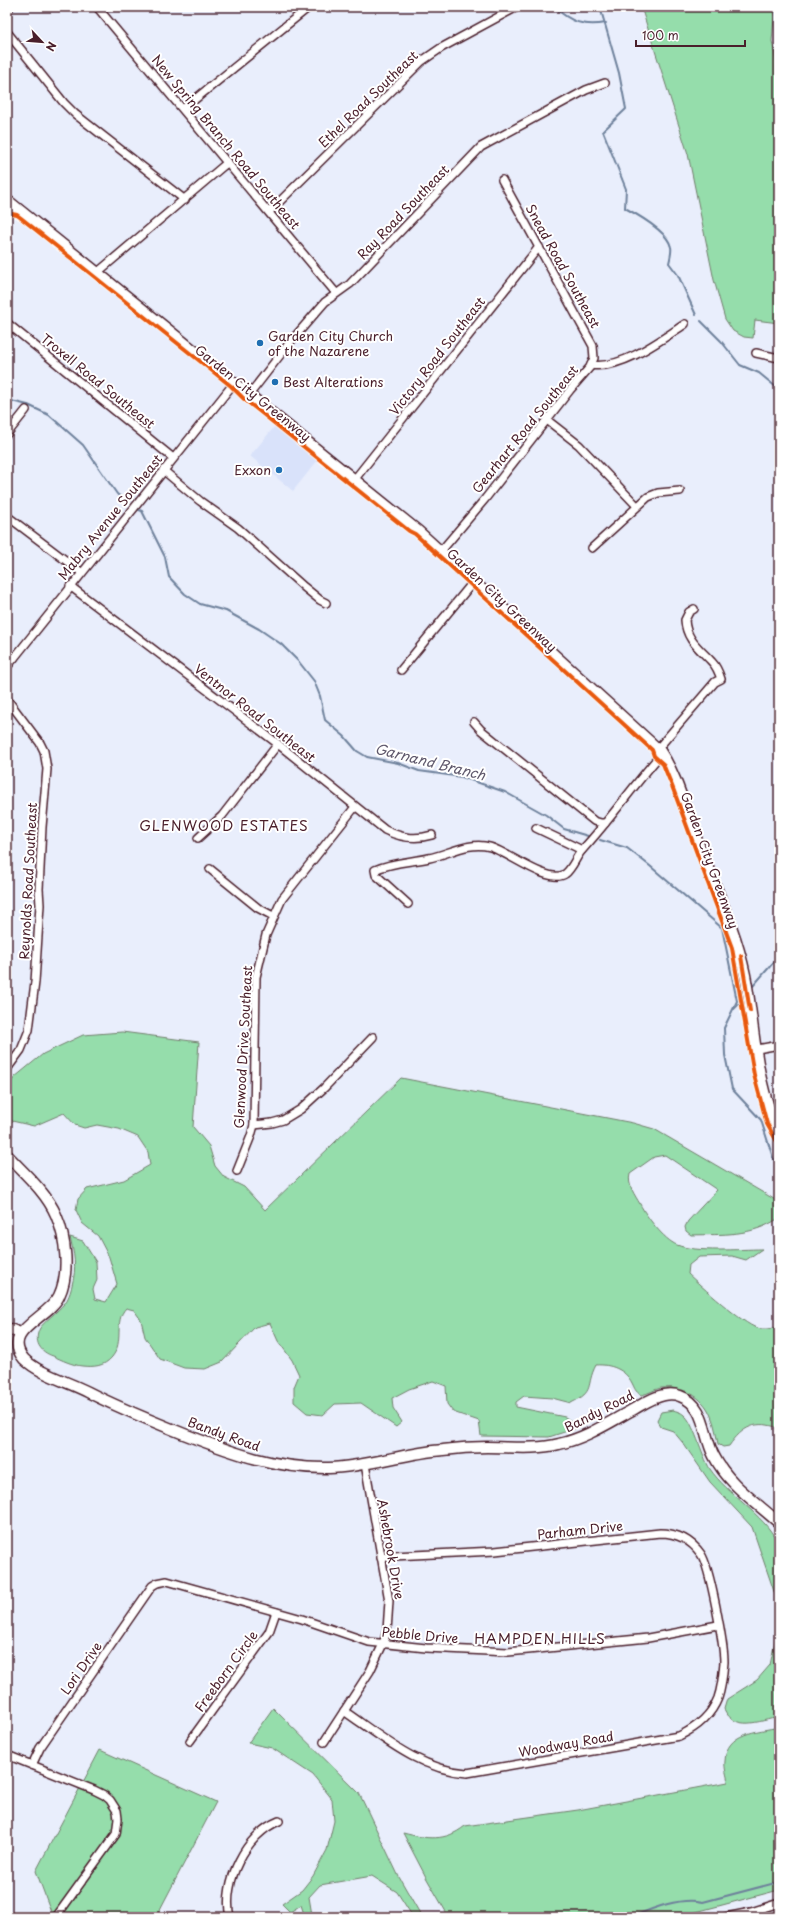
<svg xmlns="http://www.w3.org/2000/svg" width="786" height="1924" font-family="'Playpen Sans',sans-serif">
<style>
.built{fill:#d9e2fa}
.green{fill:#95ddab;stroke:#707e6b}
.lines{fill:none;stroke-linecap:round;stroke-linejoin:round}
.stream{stroke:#6e819b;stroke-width:2}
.street-casing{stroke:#4a1f2b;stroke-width:10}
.secondary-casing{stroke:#4a1f2b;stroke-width:13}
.street{stroke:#fff;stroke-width:7}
.secondary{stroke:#fff;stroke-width:10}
.cycleway-casing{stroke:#fff;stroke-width:6}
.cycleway{stroke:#e8590c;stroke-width:4}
.poi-dot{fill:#1f6fb2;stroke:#fff;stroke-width:1.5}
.labels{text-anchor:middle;stroke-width:4;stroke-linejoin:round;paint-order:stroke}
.street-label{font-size:13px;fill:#4a1f2b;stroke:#fff}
.poi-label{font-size:13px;fill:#4a1f2b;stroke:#fff;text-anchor:start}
.water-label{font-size:14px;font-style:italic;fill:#5f586c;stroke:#fff}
.neighbourhood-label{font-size:14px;letter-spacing:1px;fill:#4a1f2b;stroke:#fff}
</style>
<rect width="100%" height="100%" fill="#e9eefc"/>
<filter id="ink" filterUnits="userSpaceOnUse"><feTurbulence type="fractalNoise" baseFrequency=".025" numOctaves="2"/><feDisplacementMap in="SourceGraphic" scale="8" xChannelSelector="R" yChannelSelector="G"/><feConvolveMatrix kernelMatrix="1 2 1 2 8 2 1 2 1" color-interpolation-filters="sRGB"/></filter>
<g filter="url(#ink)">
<polygon class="built" points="275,426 318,460 293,491 250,456"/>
<g class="green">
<polygon points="641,7 775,7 772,41 779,75 779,323 755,320 753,338 744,337 733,331 725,319 714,280 688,154"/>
<path d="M122,1032L199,1042L193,1127L209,1146L215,1166L224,1177L244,1187L265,1210L401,1078L633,1123L654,1129L779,1202V1218C751,1237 723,1234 691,1235L686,1231L685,1227L688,1221L717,1190L665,1155L654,1157L630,1174C627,1185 635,1195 640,1204C646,1216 664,1240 677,1245C696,1253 740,1249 762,1249L746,1260L732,1256L699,1257L689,1265L688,1274C700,1285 743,1324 757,1328C763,1330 774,1329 779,1326V1428C756,1420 743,1426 729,1446L723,1447L718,1444C716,1435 715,1425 711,1416C703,1396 683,1386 661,1388C655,1389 648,1394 641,1395C635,1391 635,1389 632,1383C625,1369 610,1364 596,1365C585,1386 596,1391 571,1403L552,1398L524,1396L516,1402V1407L565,1417L580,1427L549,1437L481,1436L479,1421L453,1412L447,1404L446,1386L433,1381L409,1389L392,1398L393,1408L402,1422L396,1427L361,1403L335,1404L323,1415L307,1413L294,1402V1387L299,1375L292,1360L278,1341L270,1323L255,1327L222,1362L205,1369L184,1368L160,1359L145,1337L141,1320L134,1310L126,1308C113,1322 125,1341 112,1357C104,1367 93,1367 82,1366C72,1365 62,1360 53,1356C40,1352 33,1341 40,1328C43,1323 58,1311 64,1304C68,1300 71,1291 72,1285C77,1268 74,1253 70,1237L83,1241L96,1262L97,1280L93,1289L95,1299L106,1302L117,1284L109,1257L98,1236L82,1223L76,1210L78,1199L87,1189L124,1180L150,1165L148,1152L138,1137L119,1129L97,1125L84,1128L75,1125L64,1113L34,1126L12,1121L7,1118V1087L15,1077L43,1054L83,1035Z"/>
<path d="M673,1410C676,1411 681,1412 684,1415C693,1421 702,1456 710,1469C727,1494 765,1516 776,1540C783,1557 779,1587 779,1606L752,1527L710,1482L683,1443L673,1431L661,1427L657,1420L661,1412Z"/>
<path d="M779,1623V1717C759,1721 735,1732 724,1709L727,1699L757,1680L770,1665Z"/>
<polygon points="273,1708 359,1793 399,1877 422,1917 413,1917 397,1892 372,1876 320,1885 309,1897 312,1915 305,1917 301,1905 290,1912 282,1904 302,1890 313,1876 327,1850 334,1821 332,1799 313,1775 272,1748 248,1743"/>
<path d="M779,1727V1890L677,1917H449L427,1879L403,1833C427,1839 445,1842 465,1826L578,1810L728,1782C727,1775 724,1768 725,1761C726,1732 757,1732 779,1727Z"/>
<polygon points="100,1750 216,1802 156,1917 53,1917 36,1871"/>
</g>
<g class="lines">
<g class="stream">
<path d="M554,7C571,22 583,27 606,23"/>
<path d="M600,7L619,73L626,109L603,131L626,189L625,208C638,215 668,232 671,247C672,251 670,259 669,263L678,275L696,315"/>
<polyline points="701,321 721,341 740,365 759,373 776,387 779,396"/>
<polyline points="7,400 28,405 49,415 83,445 117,494 127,502"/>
<polyline points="139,510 142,511 165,557 169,577 185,594 200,604 226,611 259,629 281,644 299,662 314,681 320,696 325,720 344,736 357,751 367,757 398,763 419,771 462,777 505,792 546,815 564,829 588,836"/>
<polyline points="600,840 627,848 650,866 722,928 737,1001 724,1028 725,1055 732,1089 761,1120 773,1158 779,1166"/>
<polyline points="753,986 779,956"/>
<polyline points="734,1009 740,1003"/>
<path d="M632,1917C653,1908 680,1897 703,1902L779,1882"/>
</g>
<g class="street-casing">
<g id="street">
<polyline points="97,7 336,293"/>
<polyline points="7,10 10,7"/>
<polyline points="7,32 64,103 75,114 185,200"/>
<polyline points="183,109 309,7"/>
<polyline points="269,212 422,61 441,48 517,7"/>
<polyline points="98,272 228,162"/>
<polyline points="7,323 173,458"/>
<polyline points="756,353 779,358"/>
<path d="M591,365C621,370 661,340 685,324"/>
<polyline points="249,395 291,341 325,302 350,284 481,147 586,90 605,83"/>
<polyline points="547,420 579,445 637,506"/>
<polyline points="7,434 26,410"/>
<polyline points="163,470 200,501 238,528 304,587 320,600 326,603"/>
<polyline points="354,480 539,247"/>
<polyline points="7,516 81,572"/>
<polyline points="592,548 648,497 658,493 680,491"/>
<polyline points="441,551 485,499 570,390 590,367 594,358 593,346 502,180"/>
<path d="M70,586L278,744L385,830C401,838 415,840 432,835"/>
<polyline points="7,653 14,658"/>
<polyline points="7,667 234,383"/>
<polyline points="401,670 474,581"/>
<polyline points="7,699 40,743 44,751 47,769 42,827 39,889 40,905 35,982 29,1030 21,1050 7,1069"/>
<polyline points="474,722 481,730 594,821 601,823 605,823"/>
<polyline points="536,828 582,850"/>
<polyline points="198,838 222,816 278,744"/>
<polyline points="210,869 258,908 273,916"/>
<path d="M408,904L376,875L375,870C392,862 411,862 429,858C449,854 469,841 490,847C508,852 549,885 565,874C573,868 576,856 583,849C609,821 631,789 656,760L659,755L660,746L715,682L721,679C719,673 717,667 712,662C700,649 686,640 685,620L689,612L694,609"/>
<polyline points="757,1049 779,1045"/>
<polyline points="254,1125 272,1123 283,1120 301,1109 324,1088 373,1037"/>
<polyline points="237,1171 251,1136 254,1125 256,977 266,935 282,899 355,807"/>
<path d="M344,1711C382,1737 420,1770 467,1773L679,1736C696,1728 711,1716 718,1698C722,1687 723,1674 724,1662C724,1645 710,1567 701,1554C691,1540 677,1533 660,1533L495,1551L393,1556L381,1558"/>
<polyline points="190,1741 269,1632 276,1612"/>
<polyline points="324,1742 370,1671 383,1644 387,1631 389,1601 365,1464"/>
<polyline points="7,1755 94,1790 104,1795 110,1800 117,1811 118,1819 116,1834 56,1917"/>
<polyline points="32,1765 40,1748 152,1586 157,1583 167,1581 302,1619 369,1642 426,1648 508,1652 648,1638 718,1625"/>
<path d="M230,1917C222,1882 246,1834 279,1821"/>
<polyline points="726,1917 751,1912 779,1903"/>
</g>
</g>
<g class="secondary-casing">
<g id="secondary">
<path d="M7,200L418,531L660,751C677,776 684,806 695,835C712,881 735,926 745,975C755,1026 754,1083 779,1131"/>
<path d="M7,1155C24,1173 46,1192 56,1215C66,1238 70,1273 59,1296C49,1318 0,1331 24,1359C39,1374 69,1382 88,1392C119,1408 152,1421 184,1434C233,1453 276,1469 329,1468C367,1467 404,1453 443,1450C458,1448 473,1447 487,1447C511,1447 536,1450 559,1444C586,1438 610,1422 634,1409C643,1404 653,1397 664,1395C669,1394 675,1394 680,1396C706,1405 703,1436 714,1456C728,1484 756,1502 779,1523"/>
<polyline points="7,1328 20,1333"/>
</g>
</g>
<use href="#street" class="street"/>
<use href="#secondary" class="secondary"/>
<g class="cycleway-casing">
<g id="cycleway">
<polyline points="7,213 17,215 21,218 231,386 244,399 409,531 415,534 652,750 654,756 663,764 672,786 732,948 754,1075 767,1124 779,1145"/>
<polyline points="741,956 750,1011"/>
</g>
</g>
<use href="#cycleway" class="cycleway"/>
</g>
</g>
<g class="poi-dot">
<circle cx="260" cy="343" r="4"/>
<circle cx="275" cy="382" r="4"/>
<circle cx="279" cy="470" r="4"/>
</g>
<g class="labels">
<g class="street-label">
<text transform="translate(368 99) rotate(-44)" y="5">Ethel Road Southeast</text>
<text transform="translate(226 142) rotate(50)" y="5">New Spring Branch Road Southeast</text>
<text transform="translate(403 212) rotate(-46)" y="5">Ray Road Southeast</text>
<text transform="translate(563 266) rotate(61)" y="5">Snead Road Southeast</text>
<text transform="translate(437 356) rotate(-52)" y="5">Victory Road Southeast</text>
<text transform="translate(98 381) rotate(39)" y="5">Troxell Road Southeast</text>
<text transform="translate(253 393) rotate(39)" y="5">Garden City Greenway</text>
<text transform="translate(525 429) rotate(-51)" y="5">Gearhart Road Southeast</text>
<text transform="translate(110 517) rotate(-51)" y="5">Mabry Avenue Southeast</text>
<text transform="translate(502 600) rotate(43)" y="5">Garden City Greenway</text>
<text transform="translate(255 713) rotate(38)" y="5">Ventnor Road Southeast</text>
<text transform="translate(710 860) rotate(70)" y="5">Garden City Greenway</text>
<text transform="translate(28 881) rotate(-87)" y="5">Reynolds Road Southeast</text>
<text transform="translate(243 1047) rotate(-87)" y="5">Glenwood Drive Southeast</text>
<text transform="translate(599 1411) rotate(-27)" y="5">Bandy Road</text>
<text transform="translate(224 1434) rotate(20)" y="5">Bandy Road</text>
<text transform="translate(580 1530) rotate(-6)" y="5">Parham Drive</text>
<text transform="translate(391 1549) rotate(80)" y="5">Ashebrook Drive</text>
<text transform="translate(420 1635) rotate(5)" y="5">Pebble Drive</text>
<text transform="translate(81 1668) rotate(-55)" y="5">Lori Drive</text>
<text transform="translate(226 1671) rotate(-54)" y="5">Freeborn Circle</text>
<text transform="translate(566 1744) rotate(-10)" y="5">Woodway Road</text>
</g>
<g class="poi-label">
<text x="268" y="341">Garden City Church<tspan x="268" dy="15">of the Nazarene</tspan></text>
<text x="283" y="387">Best Alterations</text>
<text x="271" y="475" text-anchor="end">Exxon</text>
</g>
<g class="water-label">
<text transform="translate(430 762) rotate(14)" y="5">Garnand Branch</text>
</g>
<g class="neighbourhood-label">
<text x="224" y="831">GLENWOOD ESTATES</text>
<text x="540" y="1644">HAMPDEN HILLS</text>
</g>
</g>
<rect width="786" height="1924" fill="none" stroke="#fff" stroke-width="24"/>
<rect x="12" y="12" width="762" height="1900" fill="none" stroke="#4a1f2b" stroke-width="1.5" filter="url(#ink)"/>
<g transform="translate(42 42) rotate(116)" stroke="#ffffff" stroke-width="3" paint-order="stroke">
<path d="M0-3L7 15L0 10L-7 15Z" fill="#4a1f2b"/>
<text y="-6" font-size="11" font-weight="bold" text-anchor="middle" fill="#4a1f2b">N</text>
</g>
<path d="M636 40v6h109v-6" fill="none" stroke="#4a1f2b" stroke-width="2"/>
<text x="642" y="40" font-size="12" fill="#4a1f2b" stroke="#ffffff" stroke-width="3" paint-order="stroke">100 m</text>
</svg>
